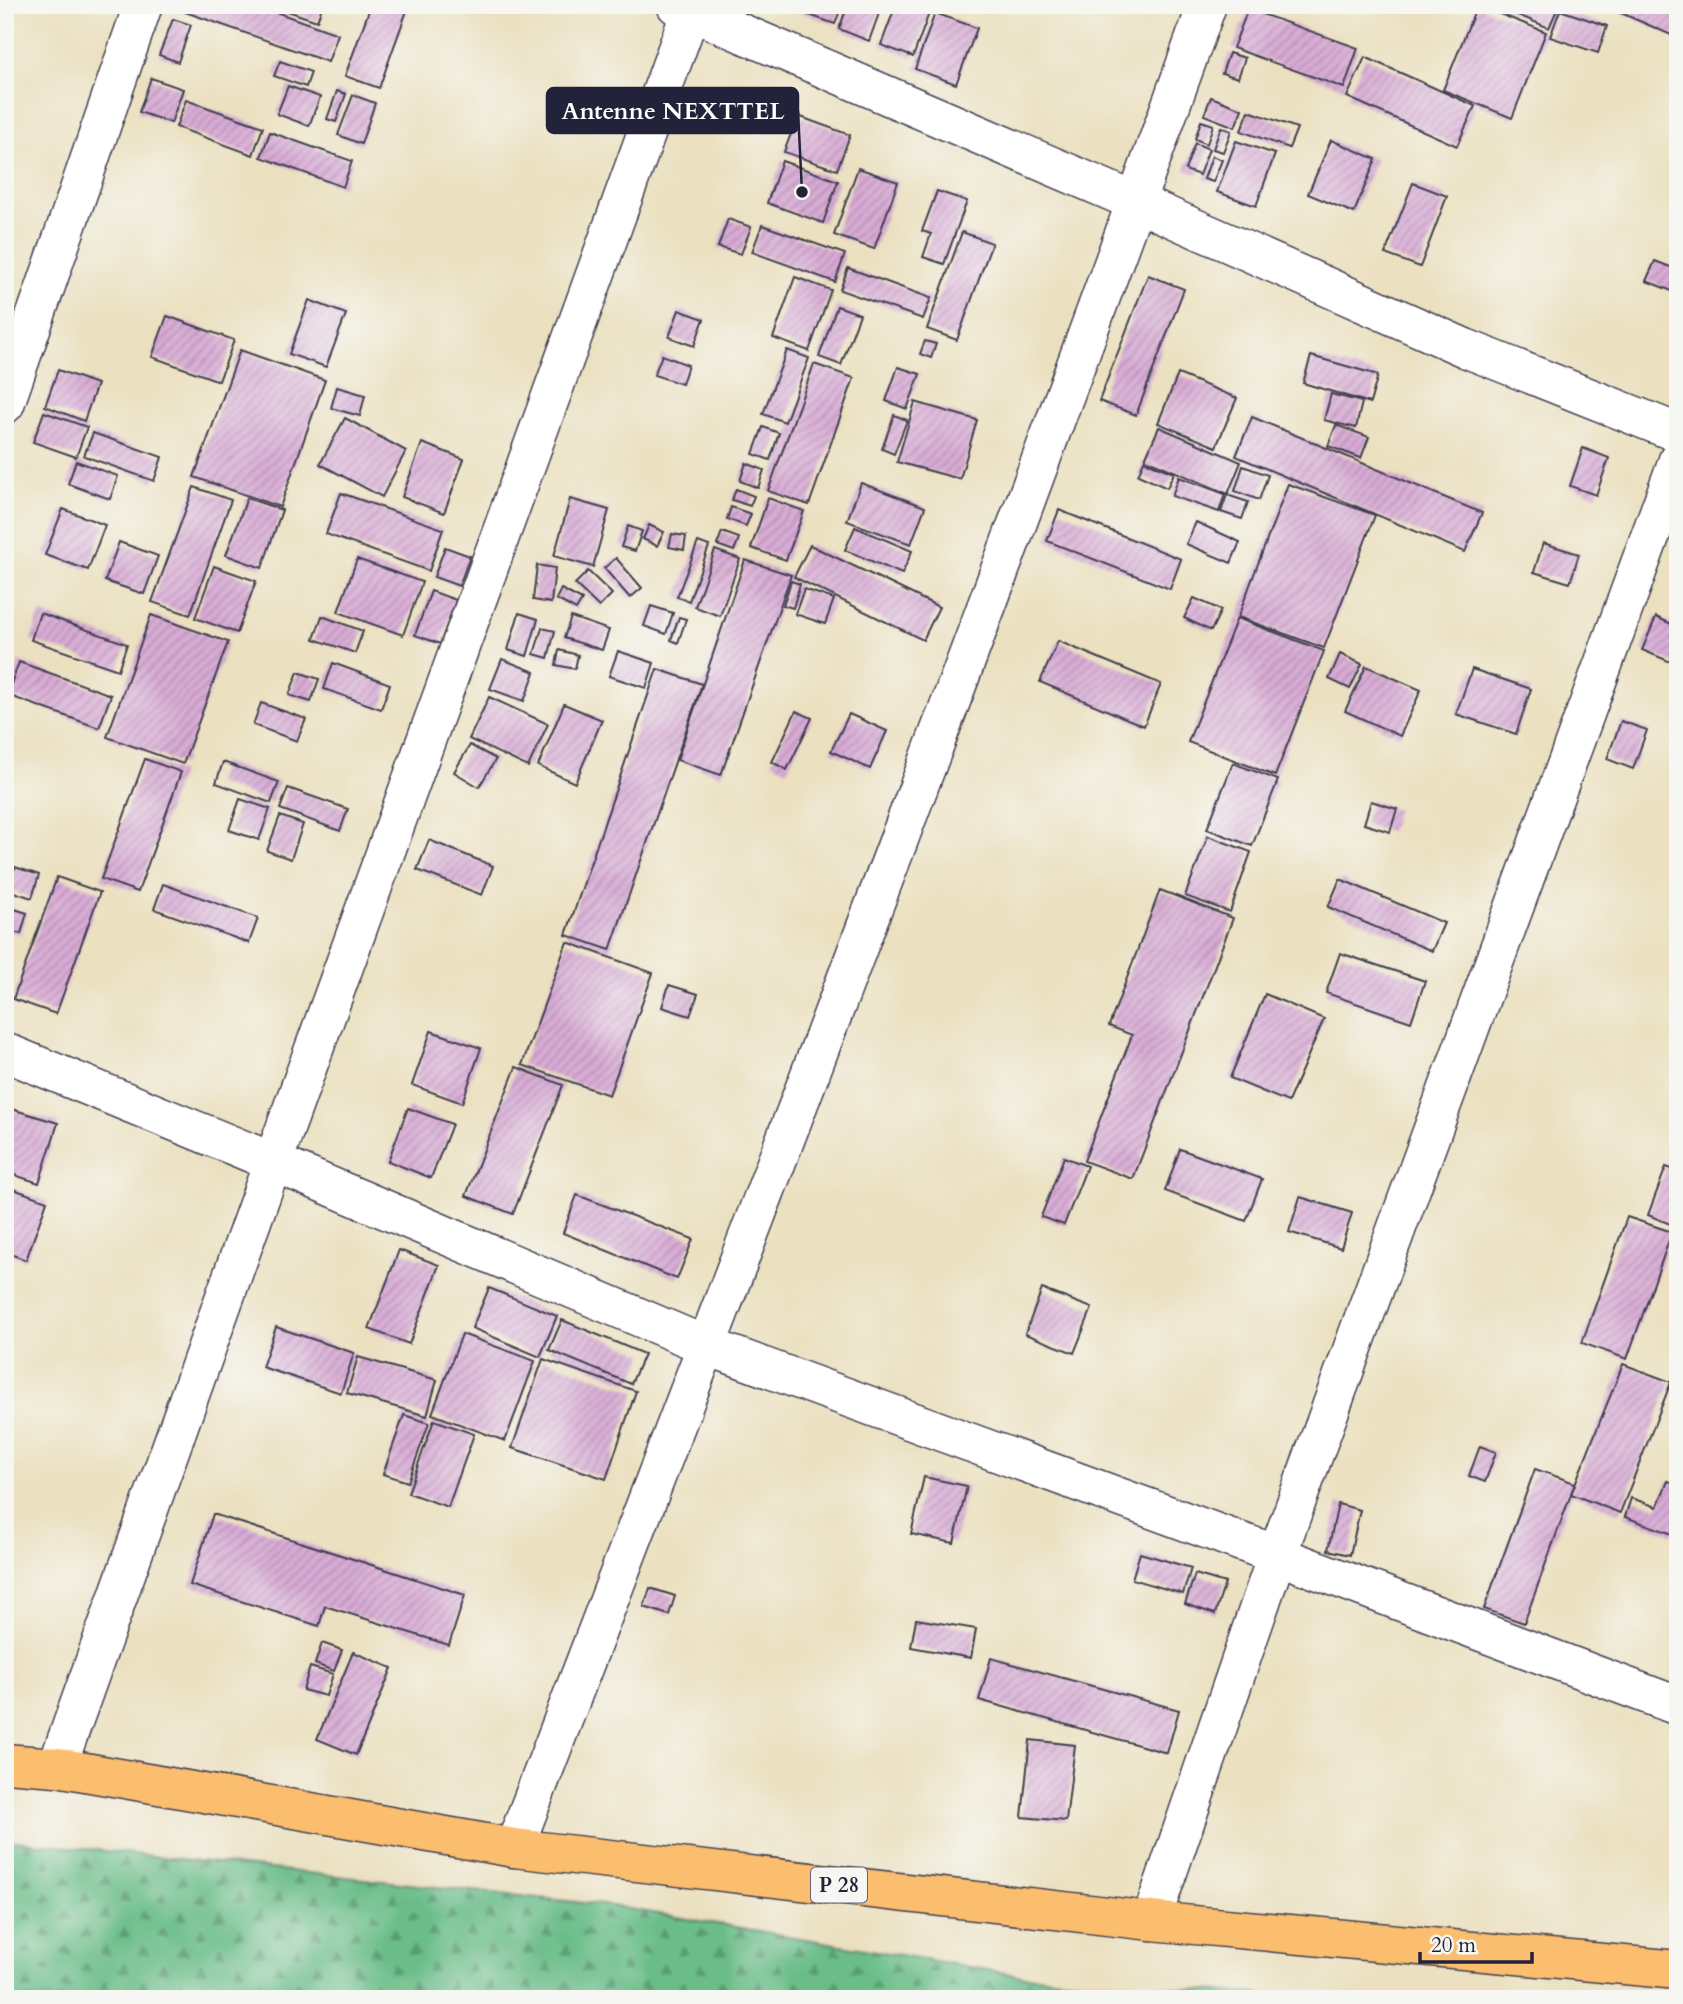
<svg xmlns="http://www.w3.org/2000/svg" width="1683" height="2004" font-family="Cardo,serif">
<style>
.forest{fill:url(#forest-firs);stroke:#467062;stroke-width:2}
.building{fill:url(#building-hatch)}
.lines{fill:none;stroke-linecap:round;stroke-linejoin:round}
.minor-casing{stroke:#403e4f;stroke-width:41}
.major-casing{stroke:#403e4f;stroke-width:41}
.minor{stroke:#fff;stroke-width:38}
.major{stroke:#fbbd6e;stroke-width:38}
.labels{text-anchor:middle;stroke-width:6;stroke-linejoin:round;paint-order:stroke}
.shield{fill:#f6f6f2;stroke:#626272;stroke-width:2}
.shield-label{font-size:21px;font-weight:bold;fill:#22223b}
.leader{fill:none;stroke:#22223b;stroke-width:2.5}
.callout-dot{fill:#22223b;stroke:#f6f6f2;stroke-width:2.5}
.callout{fill:#22223b;stroke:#22223b;stroke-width:2.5}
.callout-label{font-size:24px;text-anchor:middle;font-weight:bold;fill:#fff}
</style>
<defs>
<pattern id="forest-firs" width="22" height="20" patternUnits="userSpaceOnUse" patternTransform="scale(1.75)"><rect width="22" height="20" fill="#6bbd89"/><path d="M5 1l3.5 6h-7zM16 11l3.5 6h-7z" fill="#589971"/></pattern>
<pattern id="building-hatch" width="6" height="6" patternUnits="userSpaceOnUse" patternTransform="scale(1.75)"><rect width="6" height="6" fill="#d9acd6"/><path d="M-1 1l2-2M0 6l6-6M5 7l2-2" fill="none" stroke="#b08caf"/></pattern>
</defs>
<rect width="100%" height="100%" fill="#f6f6f2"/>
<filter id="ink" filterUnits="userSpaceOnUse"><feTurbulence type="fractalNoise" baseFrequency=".0143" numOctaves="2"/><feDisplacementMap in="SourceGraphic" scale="14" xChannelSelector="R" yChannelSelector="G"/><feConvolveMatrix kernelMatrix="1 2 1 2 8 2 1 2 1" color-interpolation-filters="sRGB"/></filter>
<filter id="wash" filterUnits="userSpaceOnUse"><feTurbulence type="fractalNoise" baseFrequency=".00686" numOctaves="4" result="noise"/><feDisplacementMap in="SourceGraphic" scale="28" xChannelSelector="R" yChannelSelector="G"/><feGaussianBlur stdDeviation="1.57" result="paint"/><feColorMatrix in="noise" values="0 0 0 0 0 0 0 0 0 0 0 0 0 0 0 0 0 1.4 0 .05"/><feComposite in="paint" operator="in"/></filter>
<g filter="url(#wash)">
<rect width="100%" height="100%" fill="#ebe0c0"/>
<polygon class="forest" points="5,1840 612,1906 1023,1976 1316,1999 5,1999"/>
<g id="blocks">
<g class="building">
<polygon points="178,5 256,5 338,34 328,62 177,9"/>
<polygon points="317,5 322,7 317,21 273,6"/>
<polygon points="371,5 409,5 379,88 345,76"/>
<polygon points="790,5 842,5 835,24 789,8"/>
<polygon points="848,5 882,5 869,41 839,29"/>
<polygon points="896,5 932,5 913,57 881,45"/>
<polygon points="971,5 988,5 986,11"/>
<polygon points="1477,5 1546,32 1512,118 1443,90"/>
<polygon points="1494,5 1559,5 1549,28"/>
<polygon points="1603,5 1678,5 1678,38"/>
<polygon points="1248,9 1358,48 1344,88 1233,48"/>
<polygon points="1560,10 1607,26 1598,53 1550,37"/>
<polygon points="935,13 977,28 956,84 915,69"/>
<polygon points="173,19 191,25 178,62 159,55"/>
<polygon points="1229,53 1245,58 1238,78 1222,73"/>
<polygon points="1365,57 1475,106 1457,146 1347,97"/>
<polygon points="280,61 311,72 306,87 274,76"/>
<polygon points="151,78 183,89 171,123 139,112"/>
<polygon points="288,86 320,97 309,126 277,114"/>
<polygon points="337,91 346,94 336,122 327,119"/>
<polygon points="353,95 375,103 361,144 338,135"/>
<polygon points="1211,97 1242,109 1235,127 1204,115"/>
<polygon points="186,100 263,127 253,155 176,127"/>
<polygon points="1249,111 1297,128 1289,148 1241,131"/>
<polygon points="798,116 850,135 837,170 784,152"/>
<polygon points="1201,121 1213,125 1207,144 1195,139"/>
<polygon points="1221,127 1231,131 1223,152 1213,149"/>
<polygon points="270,132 352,161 343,187 261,157"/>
<polygon points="1331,140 1376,159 1354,213 1308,194"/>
<polygon points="1236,141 1275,154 1256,206 1217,192"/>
<polygon points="1195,143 1209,149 1199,175 1185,170"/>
<polygon points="1212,156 1222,160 1213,182 1204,179"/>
<polygon points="782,161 838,181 823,223 767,203"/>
<polygon points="858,168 898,182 874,249 834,235"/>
<polygon points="1413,183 1447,196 1420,267 1385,254"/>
<polygon points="937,191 967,201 944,264 923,257 931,234 922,231"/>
<polygon points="728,219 751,227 741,254 718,247"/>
<polygon points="762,225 845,254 835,282 752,252"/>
<polygon points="962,232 992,243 957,340 927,329"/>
<polygon points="1655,261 1678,270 1678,276 1672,291 1646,281"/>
<polygon points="848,268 931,298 923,319 840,290"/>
<polygon points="1148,275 1184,289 1136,415 1099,401"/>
<polygon points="795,277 831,290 809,351 773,338"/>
<polygon points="309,300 346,314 326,367 289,354"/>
<polygon points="837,306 860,314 841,365 819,357"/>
<polygon points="679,310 704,319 694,346 669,337"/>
<polygon points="167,316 234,340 219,381 152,357"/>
<polygon points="925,341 936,344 931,358 920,354"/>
<polygon points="240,350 325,380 280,507 194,477"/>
<polygon points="787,350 809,358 785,422 763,414"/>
<polygon points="662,355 688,365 682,384 654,375"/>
<polygon points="1311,356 1378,375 1370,403 1303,383"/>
<polygon points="814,364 854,378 809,505 768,491"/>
<polygon points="898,367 920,374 907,409 886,401"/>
<polygon points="58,370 97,384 84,421 45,406"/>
<polygon points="1178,374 1237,398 1216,447 1158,423"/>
<polygon points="337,387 365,395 360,416 331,408"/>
<polygon points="1331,394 1362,402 1356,428 1324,420"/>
<polygon points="915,402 977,420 960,479 897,462"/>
<polygon points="44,412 87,427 76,457 33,442"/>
<polygon points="894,415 907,420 894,454 882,449"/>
<polygon points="1252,417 1482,513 1465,552 1236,456"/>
<polygon points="345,418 406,451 382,497 320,464"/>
<polygon points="1336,425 1369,437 1361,458 1328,446"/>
<polygon points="763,427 779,433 770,460 753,454"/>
<polygon points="1159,427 1241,462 1228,494 1145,459"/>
<polygon points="93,433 162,457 154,481 84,456"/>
<polygon points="422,443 464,459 444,513 402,497"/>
<polygon points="1583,448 1609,458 1596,495 1570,486"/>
<polygon points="76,461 118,476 110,499 68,484"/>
<polygon points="1144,461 1174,473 1167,488 1138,475"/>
<polygon points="746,463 764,470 758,488 740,481"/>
<polygon points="1243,466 1268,475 1259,500 1235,491"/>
<polygon points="1179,477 1225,494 1219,512 1172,496"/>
<polygon points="861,483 925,507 911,544 847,521"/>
<polygon points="1288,484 1375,515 1324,648 1238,617"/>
<polygon points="194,487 231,500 190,615 152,602"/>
<polygon points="736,489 754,496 750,506 732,500"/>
<polygon points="341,493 443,529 429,571 326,534"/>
<polygon points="1227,495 1248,502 1242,519 1221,512"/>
<polygon points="247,498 282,510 262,568 226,555"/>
<polygon points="768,498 804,511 786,560 751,548"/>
<polygon points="570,499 609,510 593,567 554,556"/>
<polygon points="731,507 751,514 746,526 727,519"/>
<polygon points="63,509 105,525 88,570 45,555"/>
<polygon points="1059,510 1181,559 1170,589 1047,541"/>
<polygon points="1196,522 1240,542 1231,563 1186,544"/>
<polygon points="649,525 664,532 657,546 643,539"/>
<polygon points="628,526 642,531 635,551 621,547"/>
<polygon points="855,527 912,551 902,574 845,550"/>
<polygon points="722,532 739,538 734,551 717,545"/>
<polygon points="672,534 686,536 684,550 669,547"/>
<polygon points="119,542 158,556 144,594 105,581"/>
<polygon points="698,542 709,546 689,601 677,597"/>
<polygon points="1543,543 1579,554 1570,583 1534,572"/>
<polygon points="810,545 939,607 923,640 794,577"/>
<polygon points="445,547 470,556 459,586 434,577"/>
<polygon points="715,550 740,559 720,616 695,607"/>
<polygon points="616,558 642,588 630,598 604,568"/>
<polygon points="357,559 422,582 403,635 338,612"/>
<polygon points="745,560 791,575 721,775 677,760"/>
<polygon points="537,565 555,568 551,603 533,600"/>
<polygon points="214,566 256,581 237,633 195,618"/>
<polygon points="588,571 612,594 599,607 575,584"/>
<polygon points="791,581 800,584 793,608 783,605"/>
<polygon points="561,589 582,600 576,610 556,599"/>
<polygon points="804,589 834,599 825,624 795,614"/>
<polygon points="431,591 456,600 440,644 415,635"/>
<polygon points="1194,598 1221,610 1211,631 1184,618"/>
<polygon points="651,606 673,613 666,634 644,626"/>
<polygon points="40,613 127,644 118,670 31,640"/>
<polygon points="519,613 538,619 527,656 508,650"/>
<polygon points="151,615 228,642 183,764 107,737"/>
<polygon points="322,616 363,631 355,653 314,639"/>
<polygon points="571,617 609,630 602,650 564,638"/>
<polygon points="679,617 686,619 678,643 671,640"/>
<polygon points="1656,617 1678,627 1678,665 1642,650"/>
<polygon points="1237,618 1324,651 1275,776 1188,742"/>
<polygon points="542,628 555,631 548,658 534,654"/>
<polygon points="1058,641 1161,684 1144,726 1040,682"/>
<polygon points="559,650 578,655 575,669 556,665"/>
<polygon points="618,651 654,663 646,688 609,676"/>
<polygon points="1340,654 1362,664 1350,689 1329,679"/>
<polygon points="502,659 535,672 524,701 490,689"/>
<polygon points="19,662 111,695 99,728 7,695"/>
<polygon points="333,663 390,684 381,709 324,689"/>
<polygon points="1366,666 1421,690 1400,736 1345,711"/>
<polygon points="657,669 702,684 610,950 566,935"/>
<polygon points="1472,669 1531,689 1516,734 1456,714"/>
<polygon points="298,672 319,679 311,702 289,695"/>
<polygon points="489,697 548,724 528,767 469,739"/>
<polygon points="261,703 306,719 297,741 253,725"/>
<polygon points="564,704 602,720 575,783 538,766"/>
<polygon points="796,711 812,718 787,770 772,762"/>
<polygon points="849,714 887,731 870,769 831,751"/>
<polygon points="1621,721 1647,730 1633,769 1607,759"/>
<polygon points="470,745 496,759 479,787 454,772"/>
<polygon points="145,759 181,772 138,892 101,879"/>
<polygon points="223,762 279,782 271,803 216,783"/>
<polygon points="1233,763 1278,780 1252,846 1207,829"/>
<polygon points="288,788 348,809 340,831 280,809"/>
<polygon points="240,799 270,809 259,840 229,830"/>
<polygon points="1371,801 1397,809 1390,832 1364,824"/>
<polygon points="280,816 303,824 291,859 267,851"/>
<polygon points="1208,836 1251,852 1230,912 1185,896"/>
<polygon points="429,840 493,866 482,895 417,870"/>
<polygon points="15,867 39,875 32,898 8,890"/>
<polygon points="57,877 100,892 56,1014 13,999"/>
<polygon points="1340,879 1444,923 1432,951 1328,907"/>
<polygon points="163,884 258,918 249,943 154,909"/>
<polygon points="1160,890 1233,918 1133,1179 1084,1161 1132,1035 1109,1026"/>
<polygon points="5,906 27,913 21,934 5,930"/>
<polygon points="567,942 653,973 609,1095 522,1065"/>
<polygon points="5,948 12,950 6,971 5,971"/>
<polygon points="1340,953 1425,981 1411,1022 1326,993"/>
<polygon points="669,985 698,994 690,1016 662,1007"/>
<polygon points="1265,994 1324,1019 1288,1102 1230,1078"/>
<polygon points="431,1031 481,1048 462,1103 412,1085"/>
<polygon points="516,1067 563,1085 513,1214 466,1196"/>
<polygon points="5,1107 58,1123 39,1183 5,1172"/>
<polygon points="408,1108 452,1124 431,1178 388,1161"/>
<polygon points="1180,1149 1262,1179 1246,1221 1165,1191"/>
<polygon points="1064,1157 1087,1166 1064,1225 1041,1217"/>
<polygon points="1666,1167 1678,1171 1678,1203 1670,1224 1648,1215"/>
<polygon points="5,1186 47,1201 26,1260 5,1252"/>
<polygon points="577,1195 693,1239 677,1279 563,1233"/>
<polygon points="1300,1197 1352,1213 1341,1248 1289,1232"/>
<polygon points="1677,1211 1678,1211 1678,1230 1671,1228"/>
<polygon points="1627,1217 1672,1232 1627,1359 1582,1343"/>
<polygon points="399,1250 439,1265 409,1344 369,1329"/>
<polygon points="489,1288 557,1316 540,1357 472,1328"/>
<polygon points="1042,1289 1092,1308 1074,1353 1025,1334"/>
<polygon points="562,1320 644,1354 631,1384 549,1350"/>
<polygon points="276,1327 354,1353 341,1393 262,1367"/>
<polygon points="462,1334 535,1361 505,1441 432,1414"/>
<polygon points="358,1357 437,1380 427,1416 347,1393"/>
<polygon points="543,1359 636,1391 606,1479 512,1448"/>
<polygon points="1623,1364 1671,1382 1620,1513 1571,1494"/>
<polygon points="404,1415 429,1423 408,1482 383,1474"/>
<polygon points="434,1420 474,1434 448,1507 408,1493"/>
<polygon points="1480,1446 1496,1452 1485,1482 1469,1476"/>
<polygon points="1535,1469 1575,1483 1524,1623 1484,1609"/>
<polygon points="924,1477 967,1486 954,1543 911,1534"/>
<polygon points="1668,1481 1678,1484 1678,1536 1625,1517 1631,1498 1657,1507"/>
<polygon points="1338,1504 1360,1510 1350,1555 1328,1550"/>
<polygon points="213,1514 465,1595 449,1645 325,1606 319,1626 190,1585"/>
<polygon points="1140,1553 1191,1568 1183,1594 1132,1579"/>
<polygon points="1195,1574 1225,1583 1215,1614 1185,1604"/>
<polygon points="650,1588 675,1596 669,1615 644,1607"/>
<polygon points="916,1619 976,1629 971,1658 911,1647"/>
<polygon points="322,1643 342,1650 334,1671 315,1664"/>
<polygon points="353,1652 392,1668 356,1755 317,1739"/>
<polygon points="991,1658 1179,1710 1167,1753 979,1700"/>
<polygon points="310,1667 333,1674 326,1696 303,1690"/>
<polygon points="1030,1740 1075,1745 1066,1821 1022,1817"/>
</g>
</g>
</g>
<g filter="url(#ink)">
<use href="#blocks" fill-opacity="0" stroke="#403e4f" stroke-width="2"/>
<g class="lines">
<g class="minor-casing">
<g id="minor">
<polyline points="676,5 1136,202 1465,348 1678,433"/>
<polyline points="5,404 143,5"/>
<polyline points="5,1052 273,1162 707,1346 1277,1555 1678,1706"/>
<polyline points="57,1767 273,1162 693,5"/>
<path d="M514,1848C749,1235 985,623 1207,5"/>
<polyline points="1151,1921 1277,1555 1678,460"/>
</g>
</g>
<g class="major-casing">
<polyline id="major" points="5,1763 57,1767 514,1848 1151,1921 1678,1970"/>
</g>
<use href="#minor" class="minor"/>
<use href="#major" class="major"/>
</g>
</g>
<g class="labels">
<rect class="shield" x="811" y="1867.5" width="56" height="35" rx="5"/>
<g class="shield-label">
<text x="839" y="1892">P 28</text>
</g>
</g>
<path class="leader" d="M802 192L798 111"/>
<circle class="callout-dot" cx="802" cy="192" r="7"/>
<rect class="callout" x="547" y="88" width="251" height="45" rx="7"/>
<g class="callout-label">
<text x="673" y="119">Antenne NEXTTEL</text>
</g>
<rect width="1683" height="2004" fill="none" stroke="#f6f6f2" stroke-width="28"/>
<path d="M1420 1952v10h112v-10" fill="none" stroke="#22223b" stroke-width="3.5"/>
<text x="1431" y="1952" font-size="21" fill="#22223b" stroke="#f6f6f2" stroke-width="5" paint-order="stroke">20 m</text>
</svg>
